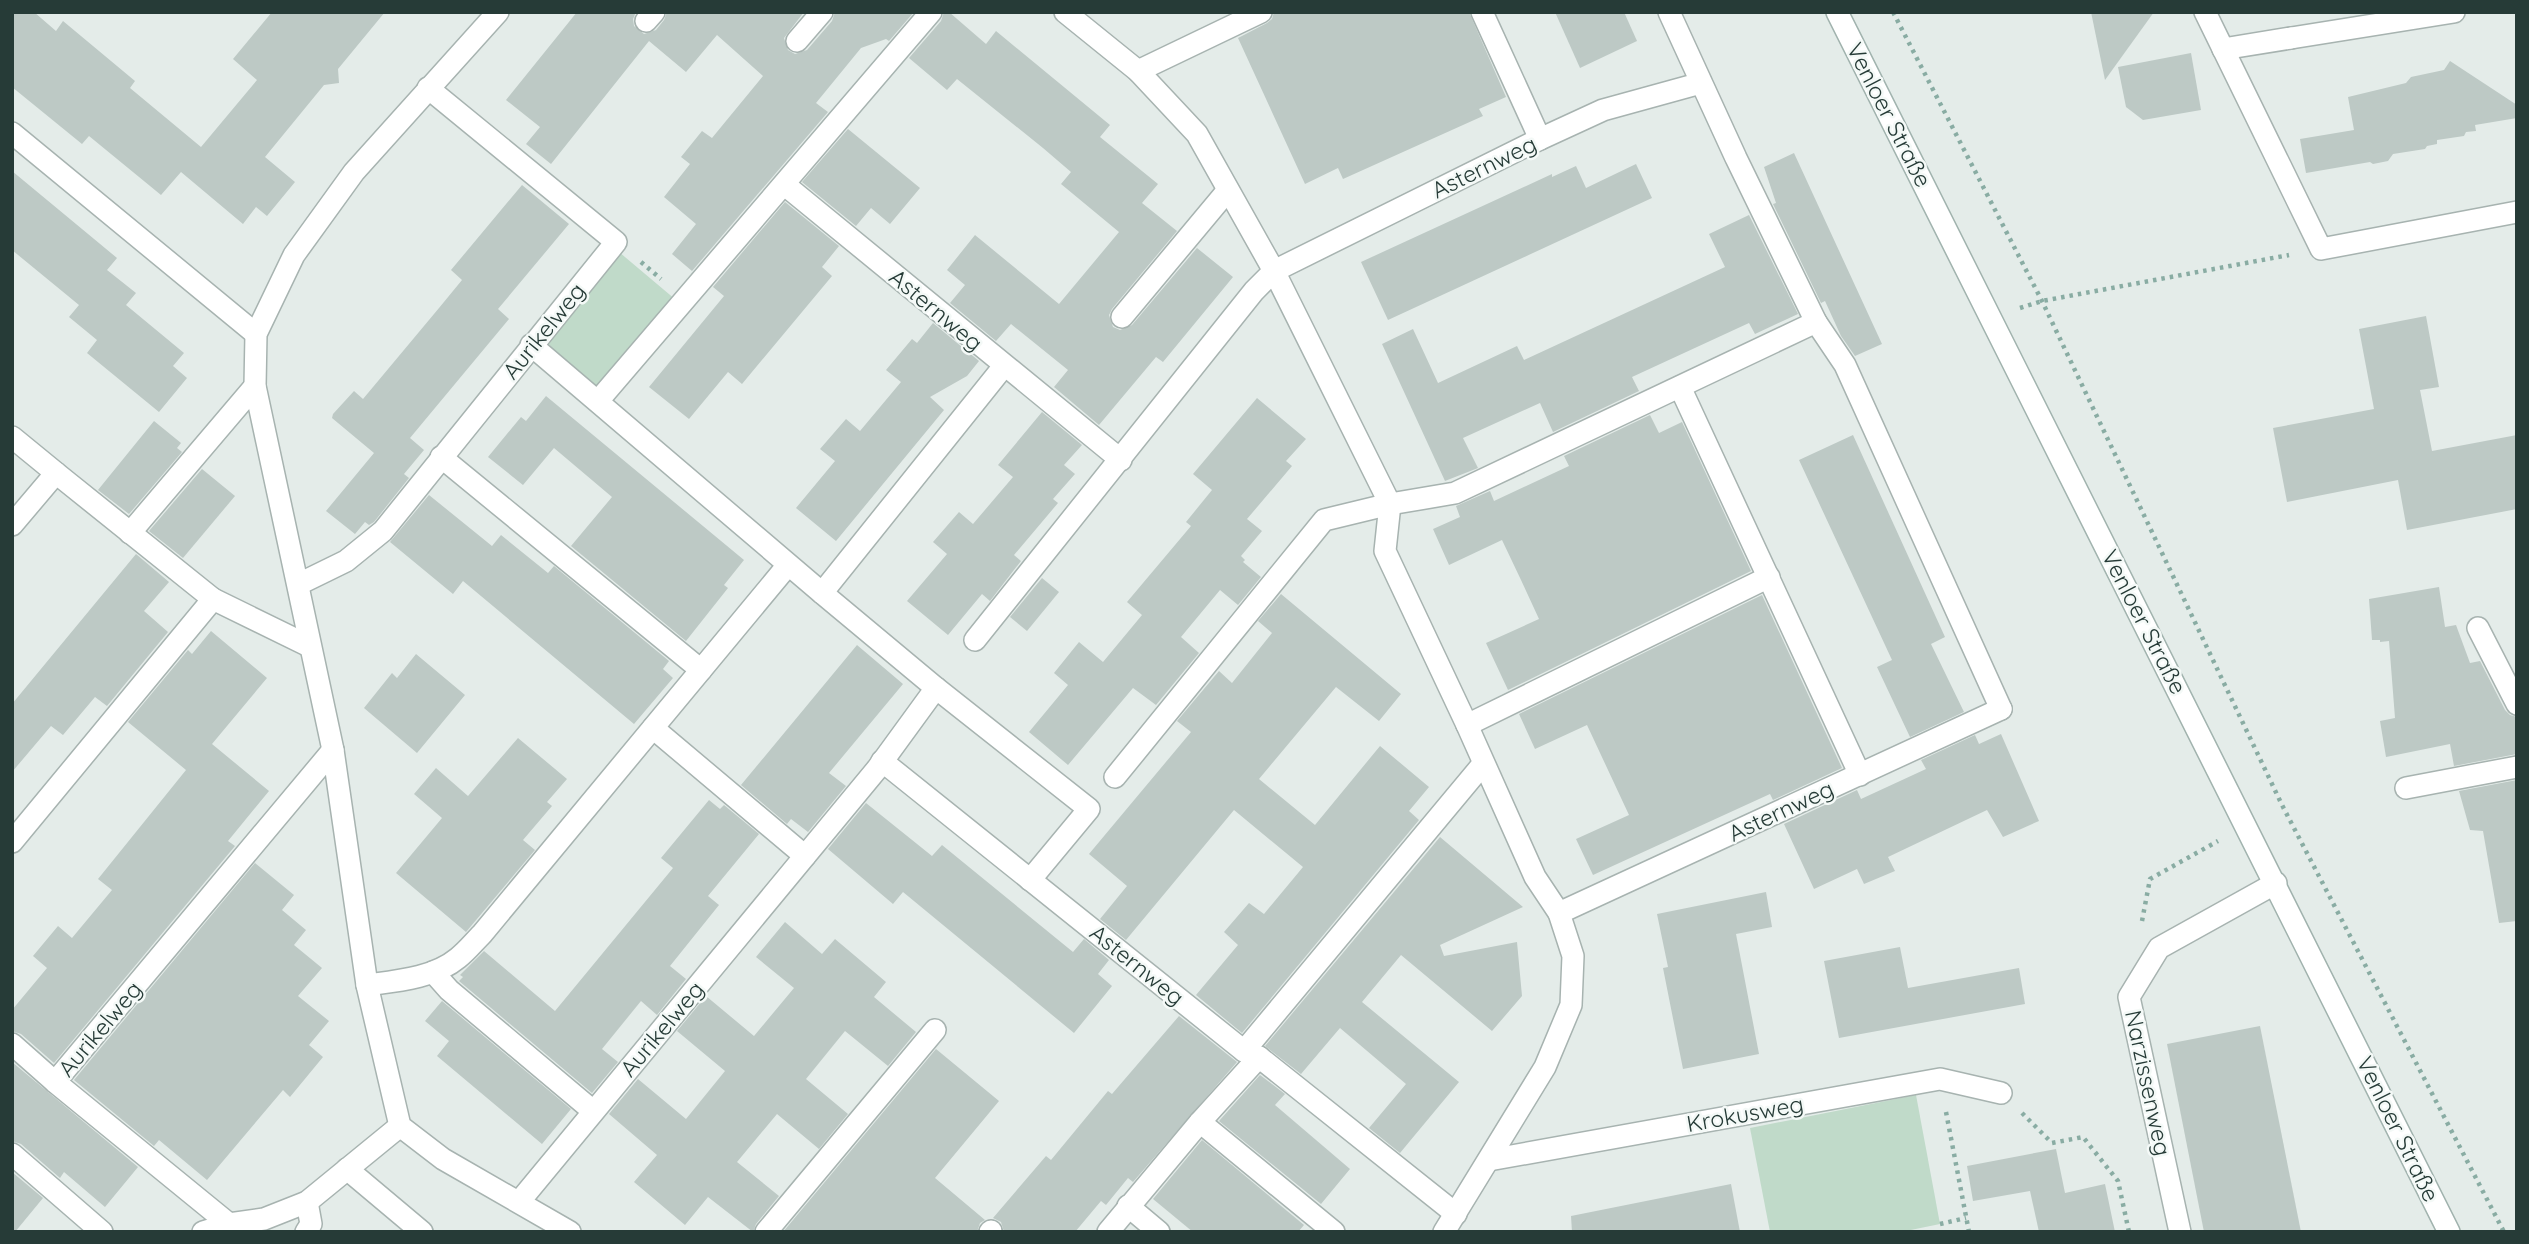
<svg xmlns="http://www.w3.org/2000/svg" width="2529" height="1244" font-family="Quicksand,sans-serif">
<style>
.green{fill:#c0dac9}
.building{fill:#bdc9c5}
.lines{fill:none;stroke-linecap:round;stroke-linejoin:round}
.lane-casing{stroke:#a7b3b0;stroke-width:24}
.street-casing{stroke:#a7b3b0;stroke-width:24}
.secondary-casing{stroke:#a1b3ae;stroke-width:24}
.path{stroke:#89aca3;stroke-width:4.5;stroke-dasharray:3.5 5;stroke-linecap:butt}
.lane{stroke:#fff;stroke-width:21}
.street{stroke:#fff;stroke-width:21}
.secondary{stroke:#fff;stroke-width:21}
.labels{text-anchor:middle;stroke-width:5;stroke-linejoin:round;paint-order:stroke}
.street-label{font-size:23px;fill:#263b37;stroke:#f4f9f7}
</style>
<rect width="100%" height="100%" fill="#e4ece9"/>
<g class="green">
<polygon points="619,252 676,300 600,391 543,344"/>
<polygon points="1916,1095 1940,1224 1901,1232 1770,1232 1750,1128"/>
</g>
<g class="building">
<polygon points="12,12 34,12 56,31 63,21 135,81 130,88 201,147 257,80 233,59 272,12 385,12 338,69 339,83 324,85 265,157 295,182 267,216 256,207 243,224 181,172 161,195 89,136 82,144 12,87"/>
<polygon points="577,12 636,12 633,19 634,26 644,34 656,30 664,20 667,12 804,12 784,38 788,50 795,54 807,50 832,21 835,12 914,12 889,41 886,39 861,48 816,103 828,112 692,271 672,254 696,224 664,197 690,164 681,157 702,131 712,138 763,76 717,35 686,72 649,41 551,164 526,144 540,127 506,100"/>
<polygon points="944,12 949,12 986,44 996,31 1110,125 1100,137 1158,184 1142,203 1177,231 1112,309 1109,315 1113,327 1120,330 1132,325 1197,248 1233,277 1163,362 1156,357 1099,425 1054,387 1068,370 1011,324 996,341 950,303 965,285 947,270 975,235 1059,304 1119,232 1061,184 1071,172 1043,148 957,79 947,90 909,58 941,21"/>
<polygon points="1274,12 1469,12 1506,97 1479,109 1483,116 1343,179 1338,168 1305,184 1238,38 1267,23 1272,19"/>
<polygon points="1555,12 1624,12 1637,41 1580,68"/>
<polygon points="2091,12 2154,12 2105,80"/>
<polygon points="2191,53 2201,110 2143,120 2126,107 2118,67"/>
<polygon points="2450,61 2517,105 2517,118 2475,125 2476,131 2466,132 2464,136 2437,140 2437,144 2427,146 2425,149 2393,154 2388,161 2373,164 2370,162 2306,173 2300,139 2354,130 2348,97 2406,83 2411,77 2444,70"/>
<polygon points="848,129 920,188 890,224 871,208 856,226 802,182"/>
<polygon points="1794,153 1882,344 1855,356 1841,336 1825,301 1821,303 1773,204 1776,203 1764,167"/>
<polygon points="1636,164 1652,198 1388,320 1361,262 1552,174 1552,177 1576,166 1586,188"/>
<polygon points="12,171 117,258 107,270 136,293 126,305 184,353 173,366 187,378 159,412 87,353 97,340 69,317 79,305 12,250"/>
<polygon points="522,185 569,224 498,309 509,319 410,438 424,450 404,474 409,478 374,522 369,525 365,522 355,534 326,511 374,453 332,418 333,414 354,391 363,399 439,308 462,280 451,270"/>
<polygon points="785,202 839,246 822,267 832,276 742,384 728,372 689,419 649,387 724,296 713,287"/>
<polygon points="1749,215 1798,314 1755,334 1749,323 1632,377 1639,391 1553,432 1540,403 1463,438 1478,468 1445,481 1382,344 1413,329 1438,383 1517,346 1524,360 1725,267 1709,234"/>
<polygon points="2426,316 2439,387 2420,390 2432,451 2517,435 2517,509 2407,530 2398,480 2287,502 2273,428 2374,409 2359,329"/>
<polygon points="933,323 979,361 967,376 930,397 944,410 836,541 796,508 835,461 820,449 846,419 860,431 901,382 886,370 912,339 917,343"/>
<polygon points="546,396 744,560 724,585 728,588 686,641 571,546 612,497 554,448 523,485 488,457 521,417 526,421"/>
<polygon points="1257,398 1306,439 1286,461 1292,466 1247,519 1262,531 1241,556 1245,560 1243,562 1261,577 1238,605 1220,590 1181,637 1199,653 1156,705 1133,688 1068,765 1029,732 1068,685 1054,673 1079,642 1103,662 1142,615 1127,602 1191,526 1186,522 1212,490 1193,474"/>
<polygon points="1042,412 1082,445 1064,465 1075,474 1053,499 1058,503 1014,555 1021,561 990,601 982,594 948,635 907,601 947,554 933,542 959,512 973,524 1013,477 998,465"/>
<polygon points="1650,415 1659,433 1682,422 1751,571 1508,690 1486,643 1539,619 1521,580 1502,540 1449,565 1433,529 1460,517 1456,506 1490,491 1494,501 1569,466 1564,456"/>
<polygon points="154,421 181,443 177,448 182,452 129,514 98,490"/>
<polygon points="1853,435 1945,637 1931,644 1964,712 1910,737 1877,667 1892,660 1799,460"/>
<polygon points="202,469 235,496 183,558 149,531"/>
<polygon points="429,495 492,546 501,535 548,573 554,566 669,661 663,669 673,678 634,724 463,581 453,594 390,542"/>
<polygon points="136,554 169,582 144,611 168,632 107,706 95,697 63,735 51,726 12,772 12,704"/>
<polygon points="1042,578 1059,592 1027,631 1010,617"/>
<polygon points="2439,587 2445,627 2456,625 2470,663 2480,661 2505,710 2510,715 2517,717 2517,754 2454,766 2450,744 2386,757 2380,721 2395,718 2389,641 2380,642 2380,640 2372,640 2369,599"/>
<polygon points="1281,594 1401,694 1379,721 1336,687 1259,779 1315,825 1380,746 1429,787 1409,811 1419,820 1242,1033 1196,995 1238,945 1224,932 1249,903 1264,914 1303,867 1234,810 1126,940 1100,919 1127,886 1089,854 1191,732 1177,721 1219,671 1232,683 1272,633 1258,621"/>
<polygon points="1762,595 1842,768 1773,800 1770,794 1593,875 1576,839 1629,815 1587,725 1535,749 1519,714"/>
<polygon points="211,631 267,678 212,744 269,791 228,841 235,846 54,1063 21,1034 12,1031 12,1010 47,968 33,956 58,926 72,938 112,890 98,879 186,770 128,722 188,650 192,654"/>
<polygon points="857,645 903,684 829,773 846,786 808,832 791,819 787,824 741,785"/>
<polygon points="416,654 465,695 417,753 364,708 392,673 397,678"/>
<polygon points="2001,734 2039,821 2003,837 1987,810 1888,857 1895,871 1864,884 1857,869 1814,889 1784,824 1857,790 1861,799 1926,769 1921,760 1975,735 1979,744"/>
<polygon points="518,738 567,779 547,802 552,806 523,840 535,850 466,932 396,873 442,818 414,794 436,768 468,796"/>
<polygon points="2517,780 2517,921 2499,923 2483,831 2470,830 2459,791"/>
<polygon points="709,800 720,809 724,805 759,834 708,896 719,905 670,966 686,979 657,1015 641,1001 602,1049 618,1062 592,1093 459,981 463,977 460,975 484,951 555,1011 673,868 661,858"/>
<polygon points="866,803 932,856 942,845 1073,952 1084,939 1109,960 1098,974 1112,986 1074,1033 903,892 893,904 828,849"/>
<polygon points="1440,837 1523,907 1440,945 1444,956 1517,942 1522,996 1492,1031 1401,955 1362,1002 1459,1082 1400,1153 1369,1128 1406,1084 1340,1028 1301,1074 1265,1046"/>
<polygon points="255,863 294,895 282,910 306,930 294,945 322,968 298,996 329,1021 309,1045 323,1057 290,1097 283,1090 207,1180 159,1140 154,1146 74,1080"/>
<polygon points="1766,892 1772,927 1736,934 1759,1054 1683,1069 1663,968 1668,967 1657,914"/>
<polygon points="785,922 822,954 835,939 886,982 874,997 916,1032 888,1066 845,1031 806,1079 848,1114 819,1149 777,1114 737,1162 779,1196 756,1224 753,1232 708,1197 685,1225 634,1182 657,1155 609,1114 638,1079 686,1119 725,1071 677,1031 706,996 754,1036 794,988 756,957"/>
<polygon points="1900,947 1908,988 2019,968 2025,1004 1839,1038 1824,961"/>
<polygon points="442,1001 571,1109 542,1144 437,1056 449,1041 425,1021"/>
<polygon points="1179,1016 1237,1062 1133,1182 1128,1178 1106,1205 1101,1201 1075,1232 1004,1232 1001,1222 993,1218 1046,1156 1051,1160 1108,1091 1112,1094"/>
<polygon points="2260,1026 2301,1232 2204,1232 2167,1044"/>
<polygon points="936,1049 999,1101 935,1178 985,1220 980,1223 977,1232 783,1232"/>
<polygon points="12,1062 138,1167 105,1207 64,1172 60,1178 21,1144 12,1141"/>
<polygon points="1260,1075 1285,1094 1275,1105 1350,1169 1321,1204 1219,1121"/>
<polygon points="1202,1140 1304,1225 1298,1232 1193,1232 1153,1199"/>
<polygon points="2056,1149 2065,1193 2105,1184 2115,1232 2039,1232 2030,1191 1973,1201 1967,1166"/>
<polygon points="12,1172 43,1198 15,1232 12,1232"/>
<polygon points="1731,1184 1740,1232 1572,1232 1571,1216"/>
</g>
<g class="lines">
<g class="lane-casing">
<g id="lane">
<polyline points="1669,12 1736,158 1816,322 1845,365 2001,709"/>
<polyline points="2205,12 2321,249 2517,212"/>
<polyline points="646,21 654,12"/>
<polyline points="797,41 822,12"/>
<polyline points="2223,49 2291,38"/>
<polyline points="785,185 1121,460"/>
<polyline points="1122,317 1228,190"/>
<polyline points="531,345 822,593 936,688 1089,809 1030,880"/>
<polyline points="598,401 931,12"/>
<polyline points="441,457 701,670"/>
<polyline points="130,533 255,386"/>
<polyline points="299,584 346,561 383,531 616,242 428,88"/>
<polyline points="822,593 1004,366"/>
<polyline points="2478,628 2517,704"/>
<polyline points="975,640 1254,291 1274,271"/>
<polyline points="653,728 805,856"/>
<polyline points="882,761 1244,1051 1259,1057 1456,1214"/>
<polyline points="1115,777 1324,520 1390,504"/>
<polyline points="2406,788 2517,767"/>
<polyline points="433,972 449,990 593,1111"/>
<path d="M367,985C397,981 434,978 458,958C467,951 474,942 482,934L788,565"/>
<polyline points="1244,1051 1483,764"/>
<polyline points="1200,1122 1334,1232"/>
<polyline points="12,1154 102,1232"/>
<polyline points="347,1169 422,1232"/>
<polyline points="519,1202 877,769 936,688"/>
<polyline points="1128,1206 1159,1232"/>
<polyline points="306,1232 311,1224 307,1202"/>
<polyline points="766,1232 935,1030"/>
<polyline points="990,1232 991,1231"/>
<polyline points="1108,1232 1200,1122 1259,1057"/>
</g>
</g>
<g class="street-casing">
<g id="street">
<polyline points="498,12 354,172 294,255 256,334 255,386 333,750 367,985 400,1126 443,1159 570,1232"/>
<polyline points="1065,12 1138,71 1197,134 1274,271 1390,504 1385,551 1467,725 1535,877 1559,913 1573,956 1571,1005 1545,1067 1444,1232"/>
<polyline points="1482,12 1540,139"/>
<polyline points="2291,38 2454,12"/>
<polyline points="1138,71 1261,12"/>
<polyline points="12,133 256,334"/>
<polyline points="1274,271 1540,139 1603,110 1701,83"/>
<polyline points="1680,387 1860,775"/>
<polyline points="12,437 56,473 12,525"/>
<polyline points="56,473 213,599"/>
<polyline points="1390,504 1455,493 1816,322"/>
<polyline points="1467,725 1769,577"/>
<polyline points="12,842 213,599 309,646"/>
<polyline points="1559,913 2001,709"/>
<polyline points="12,1044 55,1082 229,1224"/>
<polyline points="55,1082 333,750"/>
<polyline points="1489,1160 1940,1079 2001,1093"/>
<polyline points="203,1232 229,1224 264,1219 307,1202 400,1126"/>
<polyline points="2180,1232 2129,997 2159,948 2276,883"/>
</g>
</g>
<g class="secondary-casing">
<polyline id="secondary" points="1837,12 2449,1232"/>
</g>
<g class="path">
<polyline points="1893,12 2042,301 2282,805 2504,1232"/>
<polyline points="641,262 661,279"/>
<polyline points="2020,308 2042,301 2289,255"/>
<polyline points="2142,921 2150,879 2218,841"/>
<polyline points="1946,1112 1969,1232"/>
<polyline points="2022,1113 2052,1143 2083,1137 2118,1181 2129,1232"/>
<polyline points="1940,1224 1966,1218"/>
</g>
<use href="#lane" class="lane"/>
<use href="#street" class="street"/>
<use href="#secondary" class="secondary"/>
</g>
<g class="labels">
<g class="street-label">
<text transform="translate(1889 115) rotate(63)" y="8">Venloer Straße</text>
<text transform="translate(1484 167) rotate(-26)" y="8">Asternweg</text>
<text transform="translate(936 310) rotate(40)" y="8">Asternweg</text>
<text transform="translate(544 331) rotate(-51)" y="8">Aurikelweg</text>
<text transform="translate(2144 622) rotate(63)" y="8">Venloer Straße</text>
<text transform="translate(1781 811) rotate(-25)" y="8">Asternweg</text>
<text transform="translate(1137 965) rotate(39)" y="8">Asternweg</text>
<text transform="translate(100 1029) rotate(-50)" y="8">Aurikelweg</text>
<text transform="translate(662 1029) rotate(-50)" y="8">Aurikelweg</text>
<text transform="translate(2148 1083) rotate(78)" y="8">Narzissenweg</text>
<text transform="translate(1745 1114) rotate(-10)" y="8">Krokusweg</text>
<text transform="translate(2398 1129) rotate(64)" y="8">Venloer Straße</text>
</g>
</g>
<rect width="2529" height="1244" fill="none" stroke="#263b37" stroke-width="28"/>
</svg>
